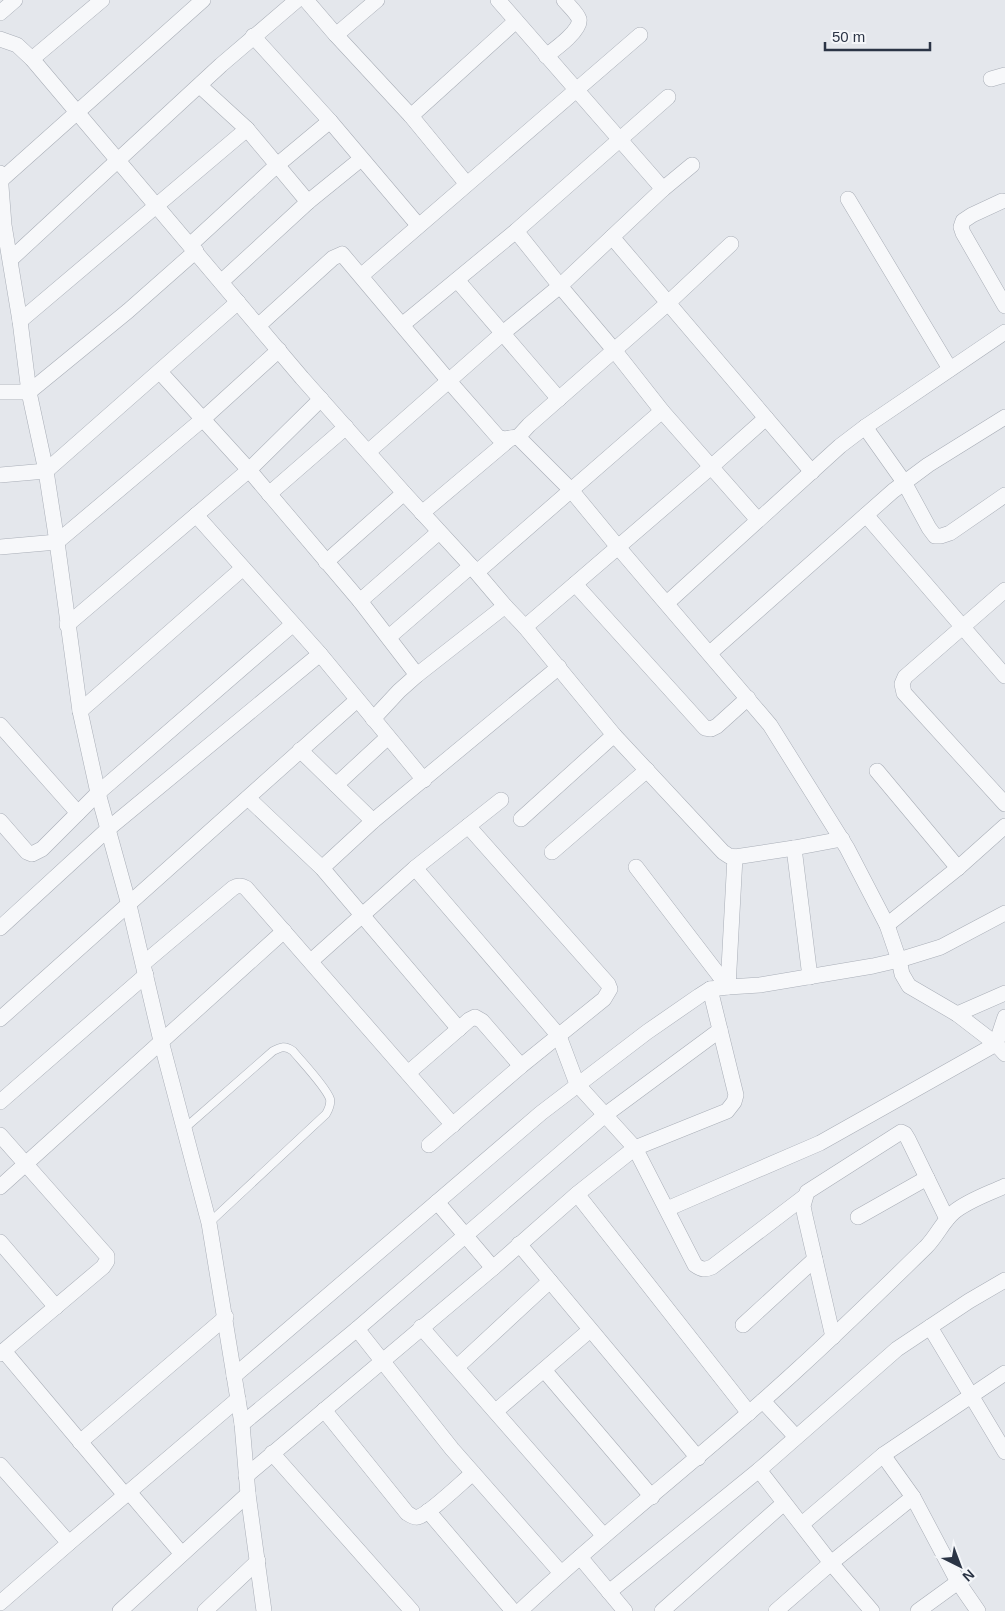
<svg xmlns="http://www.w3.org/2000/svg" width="1005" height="1611" font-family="Arial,sans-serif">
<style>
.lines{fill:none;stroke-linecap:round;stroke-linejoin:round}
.service-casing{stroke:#a9aeb7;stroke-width:9}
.minor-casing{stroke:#a9aeb7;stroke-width:16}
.service{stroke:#f7f8fa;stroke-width:8}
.minor{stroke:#f7f8fa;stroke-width:15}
</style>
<rect width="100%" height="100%" fill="#e4e7ec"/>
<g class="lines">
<g class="service-casing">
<path id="service" d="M185,1128L273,1051C281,1047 285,1045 293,1051C302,1062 326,1087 330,1099C331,1105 329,1109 326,1114L209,1223"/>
</g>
<g class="minor-casing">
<g id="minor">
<polyline points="306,0 336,35 411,116 466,183"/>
<polyline points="498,0 663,189"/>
<polyline points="0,13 15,0"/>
<polyline points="336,35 377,0"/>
<polyline points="253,36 330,121 418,225"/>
<polyline points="0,39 17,45 32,59 302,378 404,493 471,566 505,606 525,627 614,735 723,852 729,856 735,857 794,848 842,839"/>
<path d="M546,56C554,50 582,30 579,19C577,13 568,5 564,0"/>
<polyline points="32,59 102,0"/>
<polyline points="991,79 1005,75"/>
<polyline points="411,116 516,21"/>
<polyline points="247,129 308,202"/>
<polyline points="0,173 4,225 20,321 29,392 46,471 57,542 80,711 98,793 129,905 161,1041 209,1223 242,1424 248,1494 264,1611"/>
<polyline points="0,181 203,0"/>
<polyline points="848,199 950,369"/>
<polyline points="1002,201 972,215 963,221 961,227 963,233 1005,306"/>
<polyline points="516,231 560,286 614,350 662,411 758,520"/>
<polyline points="612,237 812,472"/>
<polyline points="731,244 668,303 529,425 518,437 571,490 618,547 770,725 847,848 887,925 899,960 902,974 909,986 957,1014 996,1044 1005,1054"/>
<polyline points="190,245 276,166 330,121"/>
<polyline points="11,259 221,65 297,0"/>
<polyline points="362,275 640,35"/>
<polyline points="457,280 559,399"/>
<polyline points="221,282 308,202 361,159"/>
<polyline points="20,321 247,129 200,86"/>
<polyline points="259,325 333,258 342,254 448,380 498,437 504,439 518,437"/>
<polyline points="402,325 516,231 668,97"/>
<polyline points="160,372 249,470 360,601 417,675"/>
<polyline points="0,392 29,392 128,311 196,251"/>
<polyline points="865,427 904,482 929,528 935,536 941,536 950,533 1005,495"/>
<polyline points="368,452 503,333 560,286 663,189 692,165"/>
<polyline points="0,475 46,471 238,302"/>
<polyline points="269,494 346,427"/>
<polyline points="422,513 511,438"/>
<polyline points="196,515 320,654 424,780"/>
<polyline points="866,515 1005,676"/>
<polyline points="0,547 57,542 203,419 279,350"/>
<polyline points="326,562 404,493"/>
<polyline points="477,572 662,411"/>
<polyline points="575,584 705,728 711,729 717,726 748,698"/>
<polyline points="1005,590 905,677 902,684 904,693 1005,804"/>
<polyline points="360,601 439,532"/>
<polyline points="667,603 840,446 865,427 1005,332"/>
<polyline points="67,625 249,470 321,399"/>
<polyline points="525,627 711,467 766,418"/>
<polyline points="389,637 471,566"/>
<polyline points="710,653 893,491 928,465 1005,417"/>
<polyline points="80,711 243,568"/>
<polyline points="373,719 399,691 417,675 505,606"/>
<polyline points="0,725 78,813"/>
<polyline points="300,750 373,821"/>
<polyline points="877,771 958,868"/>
<polyline points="336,785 388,737"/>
<polyline points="248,798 322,868 459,1029"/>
<polyline points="521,819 614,735"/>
<polyline points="0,821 27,852 32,854 42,849 98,793 292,625"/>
<polyline points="794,848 810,977"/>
<polyline points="552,852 647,770"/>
<polyline points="636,867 728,987 760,985 873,966 899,960 941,947 1005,913"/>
<polyline points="322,868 373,821 559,667"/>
<path d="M415,868L559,1036L577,1084L635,1148L695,1265C702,1270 705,1270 712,1267L804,1197"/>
<polyline points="887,925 958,868 1005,826"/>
<polyline points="0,928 108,829 320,654"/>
<polyline points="311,961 415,868 501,800"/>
<path d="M144,963L233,888C238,885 241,885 246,888L453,1125"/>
<polyline points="957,1014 1005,993"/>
<polyline points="0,1019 357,700"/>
<polyline points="408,1073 469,1020 475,1017 482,1021 521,1066"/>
<polyline points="0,1102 146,975"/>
<polyline points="0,1135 107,1256 107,1261 103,1267 0,1354"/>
<polyline points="429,1145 521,1066 604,999 610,989 608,984 468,826"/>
<polyline points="0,1187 284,931"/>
<polyline points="577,1194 749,1413"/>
<polyline points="437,1202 493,1268"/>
<polyline points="667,1209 820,1143 996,1044 1005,1017"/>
<polyline points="858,1217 927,1178"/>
<polyline points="0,1242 56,1307"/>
<polyline points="519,1244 698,1458"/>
<polyline points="743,1325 815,1259"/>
<polyline points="421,1327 604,1536"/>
<polyline points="930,1327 1005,1452"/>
<polyline points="357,1329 452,1449 561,1573"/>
<polyline points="833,1337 805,1216 803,1206 807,1192 901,1132 905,1134 908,1139 947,1219"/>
<polyline points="4,1351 125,1495"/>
<polyline points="457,1367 550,1281"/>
<polyline points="544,1370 652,1497"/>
<polyline points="234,1376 541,1113 647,1032 699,996 710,989 728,987 735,857"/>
<polyline points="763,1401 796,1437"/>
<path d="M324,1410L407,1513C410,1515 414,1518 418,1517C429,1514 462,1482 473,1473"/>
<polyline points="496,1411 590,1330"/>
<polyline points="242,1424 357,1329 605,1115 720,1030"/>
<polyline points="80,1442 226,1317"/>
<polyline points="272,1453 412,1611"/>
<polyline points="883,1455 913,1497 958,1582 978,1611"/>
<polyline points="0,1465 69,1543 0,1603"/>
<polyline points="759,1470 831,1563 872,1611"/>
<polyline points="246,1476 493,1268 577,1194 635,1148 727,1111 734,1102 736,1095 710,989"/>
<polyline points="129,1492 182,1554"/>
<polyline points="428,1511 513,1611"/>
<polyline points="802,1524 883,1455 1005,1373"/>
<polyline points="69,1543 238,1399"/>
<polyline points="580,1557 625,1611"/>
<polyline points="609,1592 759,1470 897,1349 969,1301 1005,1280"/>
<polyline points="120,1611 248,1494"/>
<polyline points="205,1611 258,1561"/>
<path d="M520,1611C609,1527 707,1453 797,1370C841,1330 884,1288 926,1247C937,1236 943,1221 954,1212C969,1200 988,1194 1005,1186"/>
<polyline points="662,1611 784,1503"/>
<polyline points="776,1611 831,1563 913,1497"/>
<polyline points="918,1611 958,1582"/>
</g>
</g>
<use href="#service" class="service"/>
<use href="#minor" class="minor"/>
</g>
<g transform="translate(960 1566) rotate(138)" stroke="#f4f6f9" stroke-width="4" paint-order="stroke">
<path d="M0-4L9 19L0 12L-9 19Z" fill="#2b3445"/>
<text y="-8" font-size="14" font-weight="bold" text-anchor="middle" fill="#2b3445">N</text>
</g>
<path d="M825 42v8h105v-8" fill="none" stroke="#2b3445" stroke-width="2.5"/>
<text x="832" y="42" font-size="15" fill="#2b3445" stroke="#f4f6f9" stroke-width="4" paint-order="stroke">50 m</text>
</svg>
